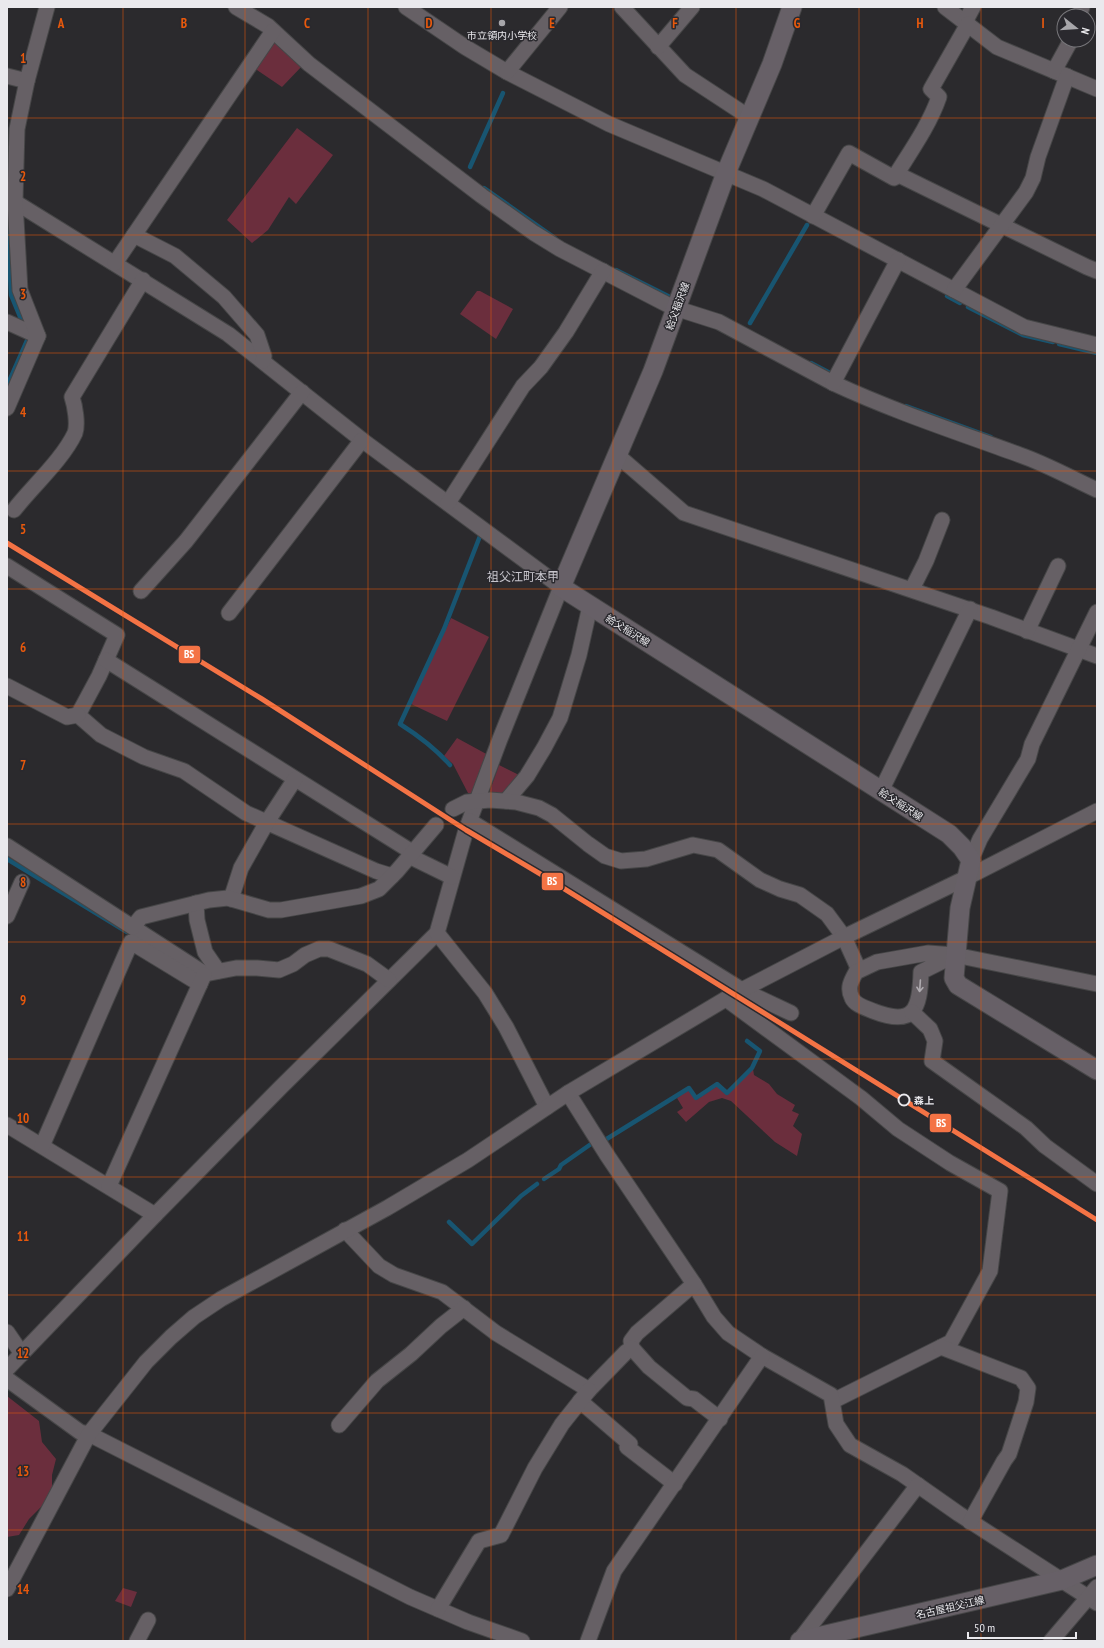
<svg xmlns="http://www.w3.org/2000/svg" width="1104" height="1648" font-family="'PT Sans Narrow','Noto Sans JP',sans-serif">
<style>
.green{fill:#6b2e3d}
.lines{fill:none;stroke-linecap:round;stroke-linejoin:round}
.stream{stroke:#185571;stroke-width:4.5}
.minor-casing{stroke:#464647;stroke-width:17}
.major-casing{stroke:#464647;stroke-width:21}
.minor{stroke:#666065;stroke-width:15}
.major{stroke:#676067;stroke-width:19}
.rail-1-casing{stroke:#2a292e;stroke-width:8}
.rail-1{stroke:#f47345;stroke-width:5}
.oneway{stroke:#afabb0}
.grid{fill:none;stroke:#e8590c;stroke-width:1;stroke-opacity:0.55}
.poi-dot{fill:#a7a6aa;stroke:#2a292e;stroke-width:1.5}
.stop-dot{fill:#2a292e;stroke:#eae9ed;stroke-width:2}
.labels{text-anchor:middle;stroke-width:3;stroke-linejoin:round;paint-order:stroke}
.poi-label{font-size:10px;fill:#eae9ed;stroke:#2a292e}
.street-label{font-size:10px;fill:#eae9ed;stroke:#2a292e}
.stop-label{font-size:10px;font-weight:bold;fill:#eae9ed;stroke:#2a292e;text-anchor:start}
.quarter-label{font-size:12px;fill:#c8c6cd;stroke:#2a292e}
.grid-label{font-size:13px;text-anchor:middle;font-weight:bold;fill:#e8590c;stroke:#2a292e;stroke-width:3;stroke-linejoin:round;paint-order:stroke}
.line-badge{stroke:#2a292e;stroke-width:1.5}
.badge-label{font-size:11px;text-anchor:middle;font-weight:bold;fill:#fff}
</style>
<rect width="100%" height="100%" fill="#2b2a2d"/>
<g class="green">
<polygon points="274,40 304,64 282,87 254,68"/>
<polygon points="297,128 333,155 296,204 289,197 268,230 252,243 227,220"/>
<polygon points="477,291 480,291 513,309 496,339 460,314"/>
<polygon points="451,618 489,637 447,721 411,704"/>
<polygon points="457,738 490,756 475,795 468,793 453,764 444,756"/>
<polygon points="499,765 523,777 504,797 488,796"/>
<polygon points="753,1069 754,1075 769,1084 777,1094 795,1105 792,1111 799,1114 793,1126 802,1134 797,1156 775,1142 731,1101 722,1098 709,1102 686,1122 677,1112 683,1108 677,1098 688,1090 696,1100 717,1086 727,1095"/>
<polygon points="7,1396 39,1421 42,1442 56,1459 52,1475 52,1496 29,1519 19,1535 7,1537"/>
<polygon points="123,1588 137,1592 131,1607 115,1601"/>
</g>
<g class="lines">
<g class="stream">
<polyline points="470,167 503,93"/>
<polyline points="484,188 555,238"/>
<polyline points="7,214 11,295 23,324"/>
<polyline points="616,270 670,297"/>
<polyline points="947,296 960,303"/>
<polyline points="968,307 1023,335 1053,342"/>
<polyline points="750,323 807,225"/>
<polyline points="1059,344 1097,353"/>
<polyline points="811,363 832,374"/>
<polyline points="7,386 29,336"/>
<polyline points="906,406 991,437"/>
<path d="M450,765C435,748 419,736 400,724L444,629L480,536"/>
<polyline points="7,859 127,932"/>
<polyline points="605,1140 689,1088 696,1098 717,1084 727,1093 752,1068 760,1051 747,1041"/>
<polyline points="544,1179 559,1169 561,1165 591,1144"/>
<polyline points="449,1222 472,1244 521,1196 537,1184"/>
</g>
<g class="minor-casing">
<g id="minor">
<path d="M236,7L268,26L309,64L482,196L534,233L560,249L672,307L719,322L833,383C893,411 957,432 1020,455C1046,464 1071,478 1097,490"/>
<polyline points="406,7 465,47 507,72 609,124 763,189 1024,327 1097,345"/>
<polyline points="622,7 685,75 749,117"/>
<polyline points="945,7 997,47 1097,89"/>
<polyline points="1079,16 1082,7"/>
<polyline points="965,22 973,7"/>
<polyline points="658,47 692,7"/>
<polyline points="1054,71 1071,40"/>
<polyline points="507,72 560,7"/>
<polyline points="7,76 27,81"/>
<polyline points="897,174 1087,267 1097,271"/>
<polyline points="7,197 228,334 362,440 561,587 500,739 466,830 437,933 281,1087 155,1215 7,1369"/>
<path d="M813,216L849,153L894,178C910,152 929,126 939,97L931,89L968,24"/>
<polyline points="134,235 175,256 224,297 257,335 264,356 263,361"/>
<polyline points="115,263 273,31"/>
<polyline points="954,290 1026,192 1033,178 1038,157 1067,76"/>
<polyline points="7,322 38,336"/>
<polyline points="833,383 898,260"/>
<polyline points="7,408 38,336 20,290 15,201 17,129 27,81 47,7"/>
<polyline points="617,455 684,513 991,617 1097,656"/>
<polyline points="448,503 523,386 541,367 566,332 603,271"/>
<path d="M14,510C32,487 63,459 75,433C78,424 75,406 72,397L143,280"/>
<polyline points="7,566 117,635 99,676 78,715 101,735 144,757 184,771 246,813 376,871 392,876"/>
<polyline points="912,589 926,561 942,520"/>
<polyline points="141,591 186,541 302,392"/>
<polyline points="229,613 362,440"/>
<polyline points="1027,631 1058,566"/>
<polyline points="106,660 412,852"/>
<polyline points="7,686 67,717 78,715"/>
<polyline points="881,791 970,609"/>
<polyline points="506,801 527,776 544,748 560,718 579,655 590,606"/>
<polyline points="453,809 467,802 490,800 516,802 539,808 552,815 588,844 605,856 621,861 646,859 693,845 718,850 760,880 780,889 800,895 827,914 844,937 859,970"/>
<polyline points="470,821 742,990 791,1013"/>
<polyline points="7,846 205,974 236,968 257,968 279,970 293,964 305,955 319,949 329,949 367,964 389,980"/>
<polyline points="409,856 452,877"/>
<polyline points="971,860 980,839 1028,759 1032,744 1097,612"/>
<polyline points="231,899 241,868 267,822 295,779"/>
<polyline points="196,903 197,920 205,952 218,971"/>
<polyline points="7,916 22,882"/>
<polyline points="133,927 141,917 209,900 228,898 269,910 281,910 361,896 379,889 397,871 436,825"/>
<polyline points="437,933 485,993 506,1027 547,1107"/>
<path d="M955,955L921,972C920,1010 914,1027 873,1011C866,1008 855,1005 852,998C847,988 851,981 856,972L877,962L928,953L955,955L1097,984"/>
<polyline points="726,999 861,1098 898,1129 950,1163 1000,1191 990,1271 951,1342 833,1401"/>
<polyline points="912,1012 930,1029 935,1041 932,1061 1026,1128 1045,1146 1097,1184"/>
<polyline points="568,1093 607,1155 694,1284 714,1317 728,1333 762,1356 831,1395 836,1424 850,1445 902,1474 959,1514 1097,1603"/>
<polyline points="7,1125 155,1215"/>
<polyline points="42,1146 131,942 200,984"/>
<polyline points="109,1186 204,975"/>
<polyline points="345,1230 379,1266 394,1275 442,1292 496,1333 589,1390 626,1352 632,1348 631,1341 637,1333 694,1284"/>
<polyline points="7,1332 22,1354"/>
<polyline points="941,1347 1021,1378 1028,1388 1026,1402 1009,1454 1004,1461 970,1522"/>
<polyline points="632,1348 649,1367 687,1398 694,1399 720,1419"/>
<polyline points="7,1379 80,1432 89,1434 410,1597 468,1622 522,1641"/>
<polyline points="580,1401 630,1444 627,1447 675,1484"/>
<polyline points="339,1425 377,1381 411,1354 441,1326 464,1308"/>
<polyline points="7,1589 89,1434 146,1362 171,1337 194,1317 221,1299 387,1208 468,1160 568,1093 734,994 844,937 966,878 1097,811"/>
<polyline points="438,1609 479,1541 501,1535 535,1468 562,1424 589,1390"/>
<polyline points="137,1641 148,1620"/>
<polyline points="588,1641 614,1571 762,1356"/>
<polyline points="799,1641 918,1485"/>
<polyline points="1051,1641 1097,1587"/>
</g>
</g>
<g class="major-casing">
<g id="major">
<polyline points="792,7 772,64 726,173 653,371 561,587 949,834 962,847 971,860 960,908 954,978 958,985 1097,1070"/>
<polyline points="800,1641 1062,1580 1097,1565"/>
</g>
</g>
<use href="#minor" class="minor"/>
<use href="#major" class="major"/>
<g class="rail-1-casing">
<polyline id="rail-1" points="7,543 262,699 466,830 542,875 1097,1220"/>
</g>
<use href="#rail-1" class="rail-1"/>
</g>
<defs><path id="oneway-shaft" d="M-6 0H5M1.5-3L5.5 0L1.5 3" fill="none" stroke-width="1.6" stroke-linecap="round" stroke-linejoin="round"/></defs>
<use class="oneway" href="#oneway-shaft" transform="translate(920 986) rotate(94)"/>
<path class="grid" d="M123,7V1641M245,7V1641M368,7V1641M491,7V1641M613,7V1641M736,7V1641M859,7V1641M981,7V1641M7,118H1097M7,235H1097M7,353H1097M7,471H1097M7,589H1097M7,706H1097M7,824H1097M7,942H1097M7,1059H1097M7,1177H1097M7,1295H1097M7,1413H1097M7,1530H1097"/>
<circle class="poi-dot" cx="502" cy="23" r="4"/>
<circle class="stop-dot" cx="904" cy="1100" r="5.5"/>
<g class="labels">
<g class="poi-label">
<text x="502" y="39">市立領内小学校</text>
</g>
<g class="street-label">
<text transform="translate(677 306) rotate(-70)" y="4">給父稲沢線</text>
<text transform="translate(628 630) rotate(32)" y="4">給父稲沢線</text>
<text transform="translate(901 804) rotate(33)" y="4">給父稲沢線</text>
<text transform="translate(950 1607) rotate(-13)" y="4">名古屋祖父江線</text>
</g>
<g class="stop-label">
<text x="914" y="1104">森上</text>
</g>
<g class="quarter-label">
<text x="523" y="581">祖父江町本甲</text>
</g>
</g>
<g class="grid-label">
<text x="61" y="28">A</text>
<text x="184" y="28">B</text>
<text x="307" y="28">C</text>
<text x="429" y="28">D</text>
<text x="552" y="28">E</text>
<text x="675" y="28">F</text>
<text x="797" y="28">G</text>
<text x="920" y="28">H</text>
<text x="1043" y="28">I</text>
<text x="23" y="63">1</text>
<text x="23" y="181">2</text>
<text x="23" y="299">3</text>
<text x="23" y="417">4</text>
<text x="23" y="534">5</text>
<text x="23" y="652">6</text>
<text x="23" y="770">7</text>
<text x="23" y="887">8</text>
<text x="23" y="1005">9</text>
<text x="23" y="1123">10</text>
<text x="23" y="1241">11</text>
<text x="23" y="1358">12</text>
<text x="23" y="1476">13</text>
<text x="23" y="1594">14</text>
</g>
<g class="line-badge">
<rect x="178" y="645" width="23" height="19" rx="4" fill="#f47345"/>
<rect x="541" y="872" width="23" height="19" rx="4" fill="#f47345"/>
<rect x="929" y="1113" width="23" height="20" rx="4" fill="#f47345"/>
</g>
<g class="badge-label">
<text x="189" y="658">BS</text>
<text x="552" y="885">BS</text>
<text x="941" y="1127">BS</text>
</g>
<rect width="1104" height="1648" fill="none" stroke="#eae9ed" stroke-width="16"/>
<g transform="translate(1076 28) rotate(107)"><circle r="19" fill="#2a292e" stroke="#77767a"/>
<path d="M0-3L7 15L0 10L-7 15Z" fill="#a7a6aa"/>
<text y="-6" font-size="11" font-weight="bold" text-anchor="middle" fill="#eae9ed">N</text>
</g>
<path d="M968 1632v6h108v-6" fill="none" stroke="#eae9ed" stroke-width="2"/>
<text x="974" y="1632" font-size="12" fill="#eae9ed" stroke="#2a292e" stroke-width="3" paint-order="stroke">50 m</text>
</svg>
